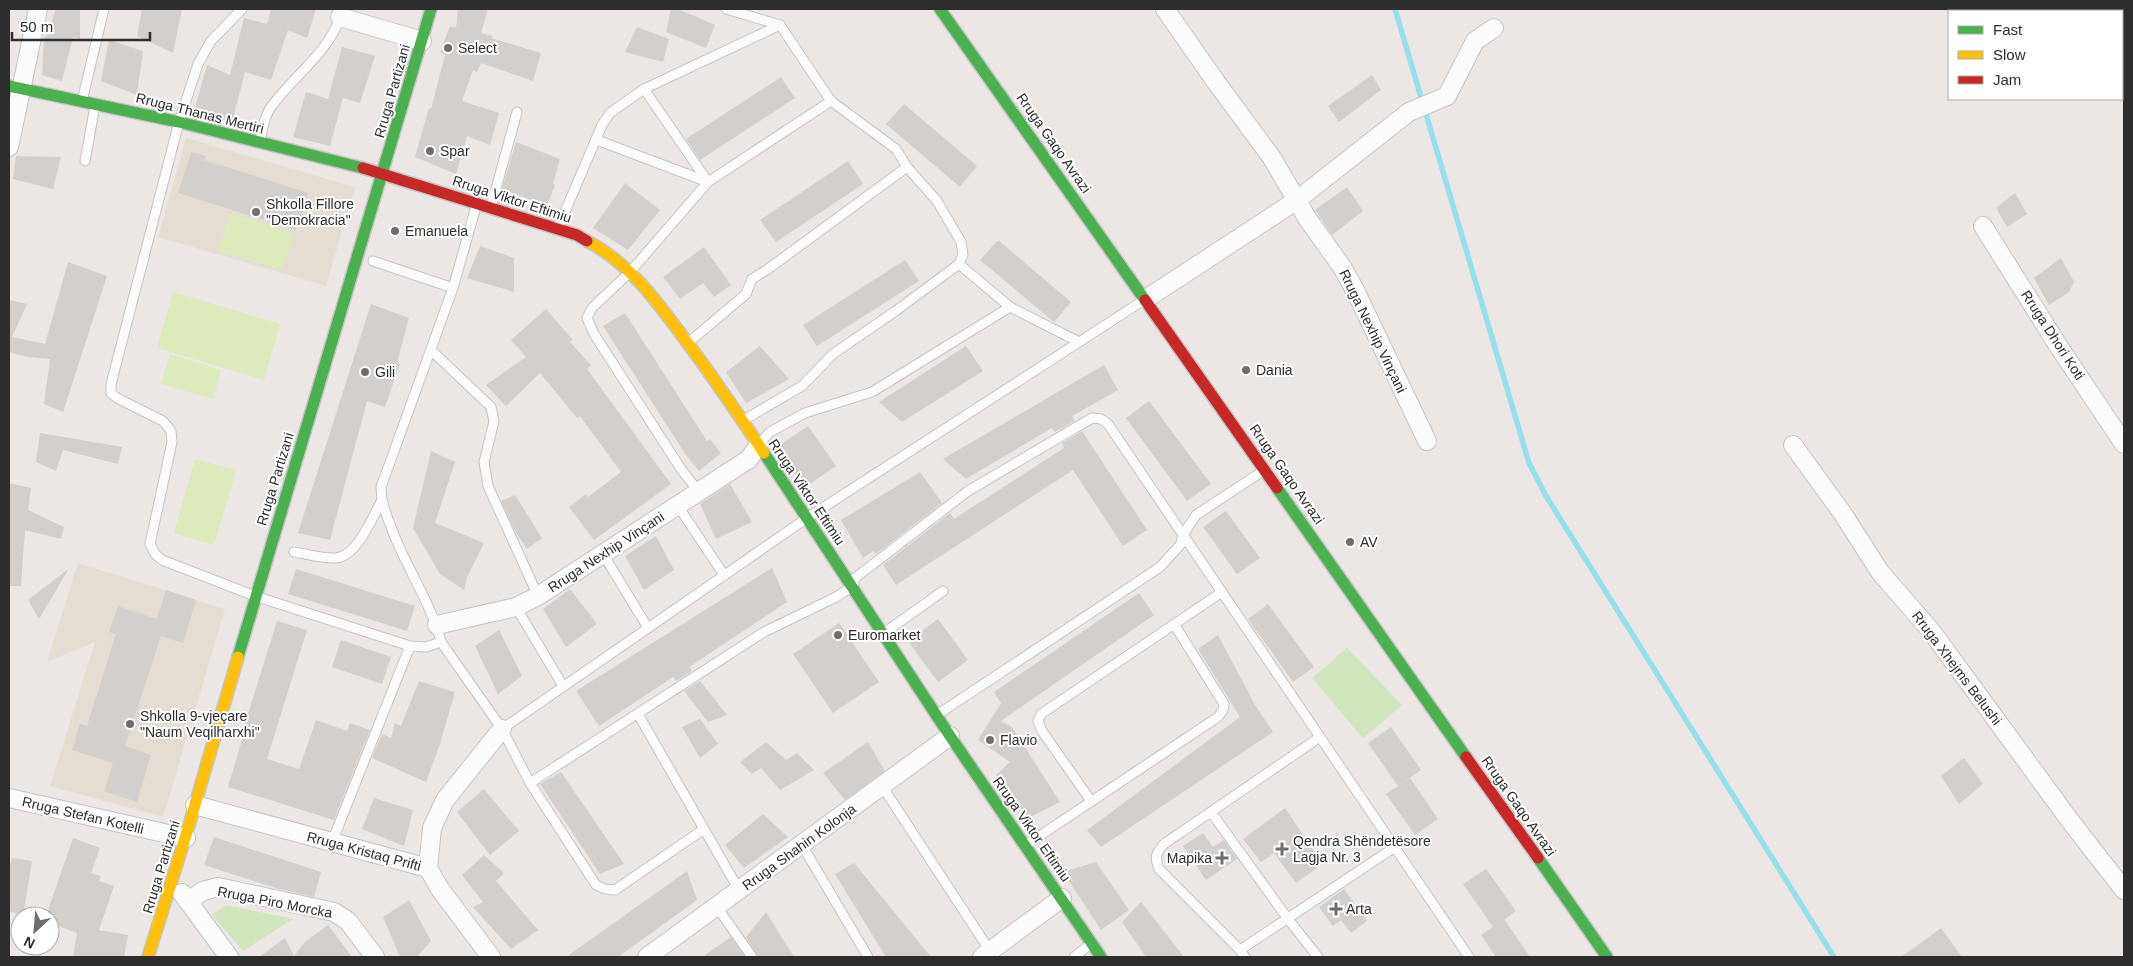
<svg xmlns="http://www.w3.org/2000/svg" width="2133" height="966" font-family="Arial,sans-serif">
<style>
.education{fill:#e6ddd2}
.green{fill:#d2e6bd}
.pitch{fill:#ddeabb}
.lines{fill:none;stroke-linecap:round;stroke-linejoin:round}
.stream{stroke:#98dfec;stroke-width:5.5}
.building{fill:#d2cfcd}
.lane-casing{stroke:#c5c4c4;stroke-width:11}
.street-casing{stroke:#c5c4c4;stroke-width:20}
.fast-casing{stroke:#c5c4c4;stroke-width:14}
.slow-casing{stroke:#c5c4c4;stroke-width:14}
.jam-casing{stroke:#c5c4c4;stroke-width:14}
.lane{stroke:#fcfbfb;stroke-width:9}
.street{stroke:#fcfbfb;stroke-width:18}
.fast{stroke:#4caf50;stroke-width:11}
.slow{stroke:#ffc107;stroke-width:11}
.jam{stroke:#c62828;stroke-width:11}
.poi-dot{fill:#706e6d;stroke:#fff;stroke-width:2}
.labels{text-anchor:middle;stroke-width:4;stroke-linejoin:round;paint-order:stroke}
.poi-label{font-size:14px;fill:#2d2d2d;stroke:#fff;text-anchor:start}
.street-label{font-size:14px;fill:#2d2d2d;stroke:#fff}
</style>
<rect width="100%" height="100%" fill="#ece7e4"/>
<g class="education">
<polygon points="186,138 355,187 326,286 158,237"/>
<polygon points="78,563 225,609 163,817 50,786 95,642 47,662"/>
</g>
<g class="green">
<polygon points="1347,648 1402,705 1363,738 1312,678"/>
<polygon points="226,905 293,919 243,951 212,915"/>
</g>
<g class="pitch">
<polygon points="230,213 294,233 282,270 218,251"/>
<polygon points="173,292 280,324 264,380 157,348"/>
<polygon points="170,354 221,370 213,399 161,384"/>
<polygon points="195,459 236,470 214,545 174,533"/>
</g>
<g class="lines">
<polyline class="stream" points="1395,9 1529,463 1546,496 1834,957"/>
</g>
<g class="building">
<polygon points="56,9 80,9 80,39 73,37 62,81 42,75 44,37 46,37"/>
<polygon points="142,9 182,9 173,53 137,36"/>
<polygon points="271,9 316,9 307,38 288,30 271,80 245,72 232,122 194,111 207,65 230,75 244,18 267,24"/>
<polygon points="458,9 488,9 481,33 493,36 491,38 541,53 533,81 481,63 477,72 473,70 462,101 499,113 490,145 467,136 456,174 415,157 429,108 431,109 445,55 440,52 450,26 456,28"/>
<polygon points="671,9 678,9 715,25 706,48 666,32"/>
<polygon points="637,27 669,39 663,62 625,52"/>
<polygon points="109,40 143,51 137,95 101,81"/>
<polygon points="342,47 375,56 360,103 343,98 330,146 293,137 306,92 328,99"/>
<polygon points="1372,75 1381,90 1339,122 1328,106"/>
<polygon points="781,77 795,98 700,160 686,139"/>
<polygon points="904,104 977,166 960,187 886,124"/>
<polygon points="516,142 560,159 553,184 555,185 547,206 502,189"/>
<polygon points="191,152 206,156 204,160 308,193 296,230 178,193"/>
<polygon points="16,156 61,157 53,189 13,179"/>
<polygon points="848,161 863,184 776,242 760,220"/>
<polygon points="625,183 660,210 628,250 593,228"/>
<polygon points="1347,187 1363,211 1332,235 1315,210"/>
<polygon points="2015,193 2027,214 2007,227 1996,208"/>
<polygon points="998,240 1071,302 1054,322 980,260"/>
<polygon points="480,246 514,258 514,292 467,278"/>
<polygon points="704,247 731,285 714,297 703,283 680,299 663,277"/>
<polygon points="2061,258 2074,282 2069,292 2049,305 2034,278"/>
<polygon points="905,260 919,281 817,346 803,325"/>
<polygon points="68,262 107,276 63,412 44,404 50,359 28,357 9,352 9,300 27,304 12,337 45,344"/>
<polygon points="371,304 409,318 397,363 400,364 385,407 367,401 330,540 298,533"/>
<polygon points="546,309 573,340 570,342 591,365 587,369 671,484 594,540 569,507 586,494 588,497 621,472 580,416 577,418 540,373 506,406 486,385 526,357 511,340"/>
<polygon points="625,313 707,441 710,439 721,453 699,471 686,455 603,326"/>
<polygon points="760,346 789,379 746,403 726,372"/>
<polygon points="966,346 983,371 902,422 879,402"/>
<polygon points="1104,365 1118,390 1072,416 1075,421 1055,432 1052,428 966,479 943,459"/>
<polygon points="1149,401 1211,484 1187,501 1126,418"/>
<polygon points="808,426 836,466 804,488 777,447"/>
<polygon points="1082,431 1147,530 1123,546 1073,470 896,585 883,565 950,513 954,519 1064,448 1062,443"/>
<polygon points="40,433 122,447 118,464 63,450 56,471 36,462"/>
<polygon points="431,451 455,462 435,523 484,543 467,577 464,590 440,574 413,528"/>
<polygon points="920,472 942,503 876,554 873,551 863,558 841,520"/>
<polygon points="9,483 31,488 28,510 64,527 61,539 25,530 21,586 9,586"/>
<polygon points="730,484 752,522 716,539 700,504"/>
<polygon points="515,495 542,538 527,549 515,531 501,501"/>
<polygon points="1226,511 1260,558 1237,574 1203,527"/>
<polygon points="656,536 674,570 644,590 625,556"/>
<polygon points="772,568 787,602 689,667 692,671 676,681 673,677 599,726 576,691"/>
<polygon points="296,569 415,606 407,631 288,594"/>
<polygon points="67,570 68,570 39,619 28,600"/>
<polygon points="570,589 597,624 566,647 543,609"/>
<polygon points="166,590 196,600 183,643 161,636 125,746 151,755 137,802 104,791 113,763 72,750 80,724 87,726 116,634 109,632 118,606 157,619"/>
<polygon points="1139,593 1154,615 1001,721 1012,727 1060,802 1028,818 996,775 1010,762 978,740 1001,703 994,692"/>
<polygon points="1268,604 1314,667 1293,682 1248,619"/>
<polygon points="938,619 968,660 938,682 908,641"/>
<polygon points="277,621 307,630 267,759 299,769 316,720 347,731 350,723 370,730 334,820 228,787 244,733 242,733"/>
<polygon points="839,623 879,682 833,713 793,654"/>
<polygon points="499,630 522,676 498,694 475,646"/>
<polygon points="1218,635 1255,705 1273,732 1101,847 1087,830 1240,717 1198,649"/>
<polygon points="341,640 391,657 382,684 332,667"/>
<polygon points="419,681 455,692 440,744 426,782 372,758 382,734 391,738 395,723 401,726"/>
<polygon points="700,681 727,715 708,722 684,691"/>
<polygon points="700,719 718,744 700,758 682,727"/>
<polygon points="1391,727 1421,770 1398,786 1368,743"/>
<polygon points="766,742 786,760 797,753 814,770 780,790 761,768 752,774 740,762"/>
<polygon points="868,742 885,771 845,800 823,773"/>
<polygon points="1964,758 1983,784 1959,804 1941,776"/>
<polygon points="561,772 624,864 600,874 540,784"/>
<polygon points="1410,778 1438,819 1415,835 1386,794"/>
<polygon points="484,789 519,831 490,855 457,812"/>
<polygon points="374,798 413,810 404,846 362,829"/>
<polygon points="1285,808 1320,860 1313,864 1317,868 1296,883 1274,853 1261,862 1243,839"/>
<polygon points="763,814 788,837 744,868 725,845"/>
<polygon points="1203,833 1213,847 1224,840 1237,859 1206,880 1183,846"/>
<polygon points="214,837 321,872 314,897 279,889 204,865"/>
<polygon points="73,838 100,848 91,873 101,876 99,881 114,886 99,930 128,935 124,957 73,957 77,933 50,923 50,916 46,916"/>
<polygon points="484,855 504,873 496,881 538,930 511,949 473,907 483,902 462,875"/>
<polygon points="12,858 32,861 23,916 9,911 9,868"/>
<polygon points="1096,862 1129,910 1101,930 1063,872"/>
<polygon points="854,863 931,957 886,957 835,874"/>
<polygon points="1486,869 1516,911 1502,921 1504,919 1530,957 1496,957 1481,935 1493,927 1463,884"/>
<polygon points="687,871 697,900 618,957 566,957"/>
<polygon points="1344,889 1367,921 1351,933 1341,920 1333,926 1319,907"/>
<polygon points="409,900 431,941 417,957 400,957 383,917"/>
<polygon points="1141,902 1184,957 1146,957 1122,922"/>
<polygon points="766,912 794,957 758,957 746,937"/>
<polygon points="328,925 352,957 259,957 285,938 294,956 305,942"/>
<polygon points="1941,928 1962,957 1901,957"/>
<polygon points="731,937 745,957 702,957"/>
</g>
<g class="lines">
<g class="lane-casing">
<g id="lane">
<polyline points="242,9 211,41 198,64 179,122 111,384 111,393 117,398 163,421 171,431 172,442 150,544 155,554 162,560 255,596 410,646 426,647 441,642"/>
<polyline points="726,9 780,25"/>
<polyline points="82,101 104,9"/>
<polyline points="597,140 708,182 644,89"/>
<path d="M260,143C262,131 264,117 271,107C294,75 328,54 341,15"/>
<polyline points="85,161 95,106"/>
<path d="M477,203L453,288L381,487C381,504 387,516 393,532C407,569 431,603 441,642L502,729L530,783L764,632L836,597L853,586L855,578L968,491L1092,418L1101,419L1108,424L1469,957"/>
<polyline points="491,207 517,112"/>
<polyline points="558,228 602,125 610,113 644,89 780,25 831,101 896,149 907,167 937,201 961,242 963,255 959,264 897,310 833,354 802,386 742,421"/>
<polyline points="373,261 453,288"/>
<polyline points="959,264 1010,307 1079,342"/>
<polyline points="688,343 746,294 752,279 768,269 907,167"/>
<polyline points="432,351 491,407 494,421 484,462 488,486 538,596"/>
<polyline points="759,444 770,432 805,413 872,392 1010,307"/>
<polyline points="699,492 681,469 594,334 587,318 592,308 630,272 708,182 831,101"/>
<polyline points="678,506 724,575"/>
<path d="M294,552C307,554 323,559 336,558C357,556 372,518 381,502"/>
<polyline points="603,554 648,628"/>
<polyline points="516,607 563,686"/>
<polyline points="884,633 943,591"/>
<polyline points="638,714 739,890"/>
<polyline points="937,715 1160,567 1181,544 1183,535 1196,515 1263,471"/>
<polyline points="502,729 807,518 1144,300"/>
<polyline points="530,783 596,885 605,889 615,890 704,829"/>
<polyline points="882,786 990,951"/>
<polyline points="1091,801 1042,731 1038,721 1041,714 1222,592"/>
<polyline points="1211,812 1288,919 1318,957"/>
<polyline points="332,842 410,646"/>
<polyline points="802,845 868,957"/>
<polyline points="1026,845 1218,717 1223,710 1224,704 1174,624"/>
<polyline points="717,907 752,957"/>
<path d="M1240,950L1159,869C1154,857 1156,853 1164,844L1320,737"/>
<polyline points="1074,957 1092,943"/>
<polyline points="1245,957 1240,950 1395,847"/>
</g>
</g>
<g class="street-casing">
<g id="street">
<polyline points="1165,9 1216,82 1272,158 1307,218 1342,267 1355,290 1427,441"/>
<polyline points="340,17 422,41"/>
<polyline points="9,147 38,9"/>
<polyline points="1983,226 2059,347 2124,444"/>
<polyline points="1146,299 1297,200 1409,112 1447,96 1475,41 1494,28"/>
<polyline points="1793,445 1843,514 1880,572 1932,632 2071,822 2124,890"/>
<polyline points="437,625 516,607 538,596 749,459 758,446"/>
<polyline points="9,798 186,838"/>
<polyline points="195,805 428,868 440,889 491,957"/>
<polyline points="428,868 432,828 445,800 502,729"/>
<polyline points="182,893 229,957"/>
<polyline points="188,901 203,891 218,887 334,912 348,921 375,957"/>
<polyline points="647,957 950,736"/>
<polyline points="982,957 1062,898"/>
</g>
</g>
<g class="fast-casing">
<g id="fast">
<polyline points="940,9 1145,300"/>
<polyline points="9,86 179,122 363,168"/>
<polyline points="764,453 950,736 1101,957"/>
<polyline points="1277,488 1466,757"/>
<polyline points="238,657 431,9"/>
<polyline points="1538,858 1607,957"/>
</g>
</g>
<g class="slow-casing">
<g id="slow">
<path d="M587,241C629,263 656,300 683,337C712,375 738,414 764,453"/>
<polyline points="148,957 190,822 238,657"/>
</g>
</g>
<g class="jam-casing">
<g id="jam">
<polyline points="363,168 577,235 587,241"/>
<polyline points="1145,300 1277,488"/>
<polyline points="1466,757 1538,858"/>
</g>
</g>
<use href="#lane" class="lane"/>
<use href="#street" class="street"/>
<use href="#fast" class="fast"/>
<use href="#slow" class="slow"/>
<use href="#jam" class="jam"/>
</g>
<g class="poi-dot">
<circle cx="448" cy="48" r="5"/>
<circle cx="430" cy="151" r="5"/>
<circle cx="256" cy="212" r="5"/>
<circle cx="395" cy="231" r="5"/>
<circle cx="1246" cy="370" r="5"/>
<circle cx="365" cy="372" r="5"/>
<circle cx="1350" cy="542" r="5"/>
<circle cx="838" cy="635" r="5"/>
<circle cx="130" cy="724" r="5"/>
<circle cx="990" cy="740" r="5"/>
<path d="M1279.5 841.5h5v5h5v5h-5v5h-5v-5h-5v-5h5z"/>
<path d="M1219.5 850.5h5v5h5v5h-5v5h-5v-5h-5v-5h5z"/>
<path d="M1333.5 901.5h5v5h5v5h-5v5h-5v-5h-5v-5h5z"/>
</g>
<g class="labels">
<g class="poi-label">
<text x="458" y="53">Select</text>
<text x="440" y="156">Spar</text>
<text x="266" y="209">Shkolla Fillore<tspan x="266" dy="16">"Demokracia"</tspan></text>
<text x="405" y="236">Emanuela</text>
<text x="1256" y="375">Dania</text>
<text x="375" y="377">Gili</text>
<text x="1360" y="547">AV</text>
<text x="848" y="640">Euromarket</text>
<text x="140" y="721">Shkolla 9-vjeçare<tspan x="140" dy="16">"Naum Veqilharxhi"</tspan></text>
<text x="1000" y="745">Flavio</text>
<text x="1293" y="846">Qendra Shëndetësore<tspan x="1293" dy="16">Lagja Nr. 3</tspan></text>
<text x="1212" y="863" text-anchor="end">Mapika</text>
<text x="1346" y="914">Arta</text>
</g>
<g class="street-label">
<text transform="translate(392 91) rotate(-74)" y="5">Rruga Partizani</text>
<text transform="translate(200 113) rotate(14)" y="5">Rruga Thanas Mertiri</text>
<text transform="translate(1054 143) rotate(55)" y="5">Rruga Gaqo Avrazi</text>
<text transform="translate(512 199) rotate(18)" y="5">Rruga Viktor Eftimiu</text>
<text transform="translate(1373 331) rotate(64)" y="5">Rruga Nexhip Vinçani</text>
<text transform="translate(2053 335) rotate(57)" y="5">Rruga Dhori Koti</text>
<text transform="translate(1287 474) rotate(55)" y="5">Rruga Gaqo Avrazi</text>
<text transform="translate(275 479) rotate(-73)" y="5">Rruga Partizani</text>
<text transform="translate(807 492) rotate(56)" y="5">Rruga Viktor Eftimiu</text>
<text transform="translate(606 552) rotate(-33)" y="5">Rruga Nexhip Vinçani</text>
<text transform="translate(1957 668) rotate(53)" y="5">Rruga Xhejms Belushi</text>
<text transform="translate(1519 806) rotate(55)" y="5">Rruga Gaqo Avrazi</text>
<text transform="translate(83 815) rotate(13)" y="5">Rruga Stefan Kotelli</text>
<text transform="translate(1032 829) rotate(55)" y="5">Rruga Viktor Eftimiu</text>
<text transform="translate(799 847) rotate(-36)" y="5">Rruga Shahin Kolonja</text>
<text transform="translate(364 851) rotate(15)" y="5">Rruga Kristaq Prifti</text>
<text transform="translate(161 867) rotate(-73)" y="5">Rruga Partizani</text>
<text transform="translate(275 902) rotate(11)" y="5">Rruga Piro Morcka</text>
</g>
</g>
<rect width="2133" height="966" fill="none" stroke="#2d2d2d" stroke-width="20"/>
<rect x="1948" y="10" width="175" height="90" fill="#ffffff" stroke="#ababab"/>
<rect x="1958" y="26" width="25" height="8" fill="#4caf50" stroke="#ababab"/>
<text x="1993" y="35" font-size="15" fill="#2d2d2d">Fast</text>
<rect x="1958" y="51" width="25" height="8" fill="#ffc107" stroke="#ababab"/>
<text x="1993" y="60" font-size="15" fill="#2d2d2d">Slow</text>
<rect x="1958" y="76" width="25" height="8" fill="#c62828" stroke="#ababab"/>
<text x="1993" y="85" font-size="15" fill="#2d2d2d">Jam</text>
<g transform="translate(35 931) rotate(206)"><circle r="24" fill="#ffffff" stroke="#ababab"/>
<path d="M0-4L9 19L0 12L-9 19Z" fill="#706e6d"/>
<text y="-8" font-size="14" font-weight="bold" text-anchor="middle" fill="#2d2d2d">N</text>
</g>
<path d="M12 32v8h138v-8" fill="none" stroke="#2d2d2d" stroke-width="2.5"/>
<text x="20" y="32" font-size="15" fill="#2d2d2d" stroke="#ffffff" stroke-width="4" paint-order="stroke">50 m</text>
</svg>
